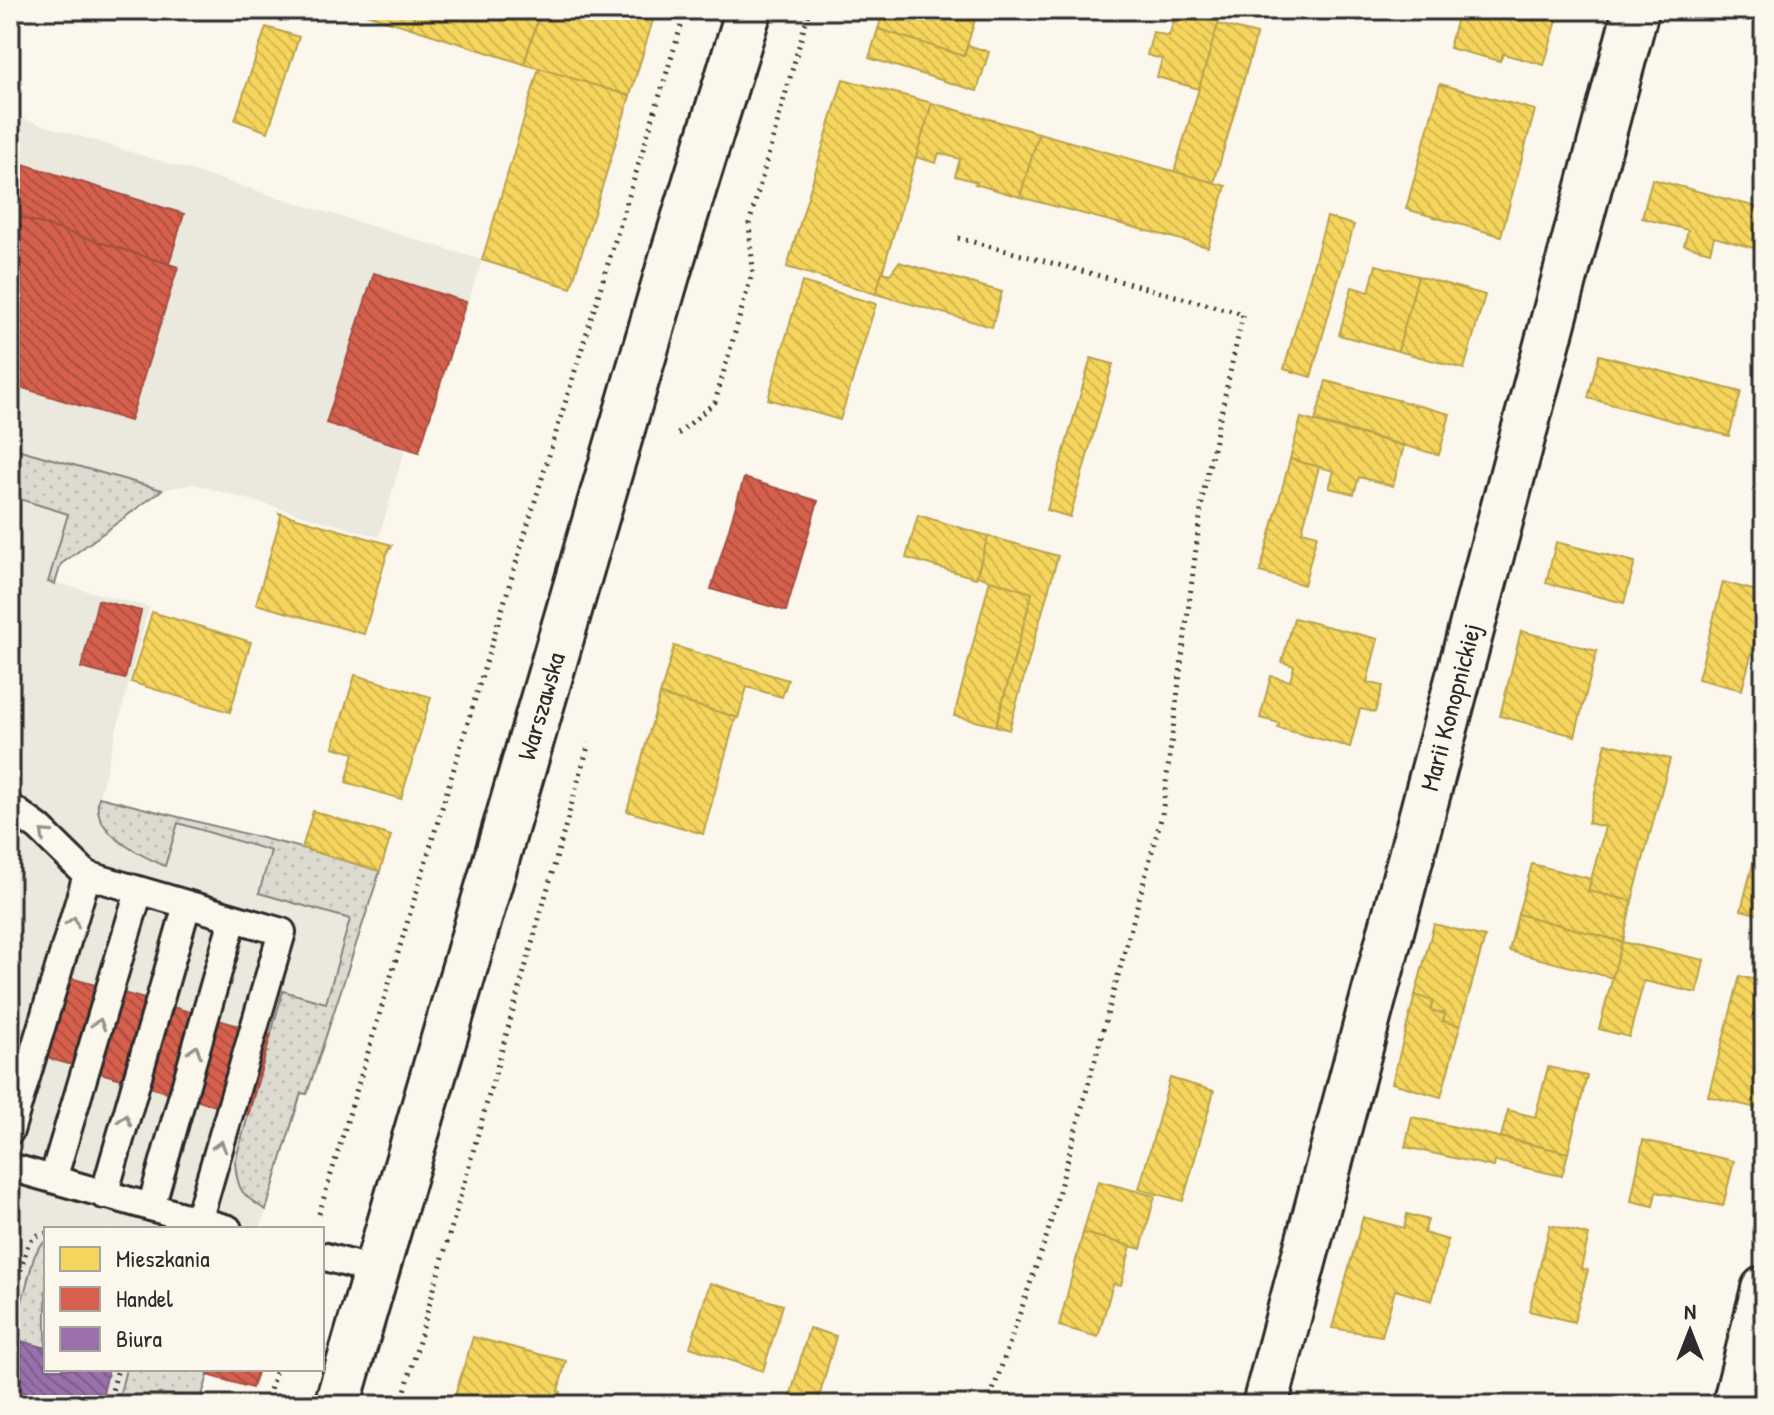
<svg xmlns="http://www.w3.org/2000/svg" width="1774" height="1415" font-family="'Patrick Hand',sans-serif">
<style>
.built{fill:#ebe8de}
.grass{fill:url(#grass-dots);stroke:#84827e;stroke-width:2}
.homes{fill:url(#homes-back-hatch);stroke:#b9a24d;stroke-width:2}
.shops{fill:url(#shops-back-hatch);stroke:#a35043;stroke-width:2}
.offices{fill:url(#offices-back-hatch);stroke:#785b85;stroke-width:2}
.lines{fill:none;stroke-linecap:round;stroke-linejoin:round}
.lane-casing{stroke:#2b2b2b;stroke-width:32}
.street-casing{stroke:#2b2b2b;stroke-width:50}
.secondary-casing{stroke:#2b2b2b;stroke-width:50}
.path{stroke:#2b2b2b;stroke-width:5;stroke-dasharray:2 6;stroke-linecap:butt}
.lane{stroke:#fbf7ec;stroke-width:26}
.street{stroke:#fbf7ec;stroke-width:44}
.secondary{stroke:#fbf7ec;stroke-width:44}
.oneway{stroke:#93918c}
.labels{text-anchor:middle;stroke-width:8;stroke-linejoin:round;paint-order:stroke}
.street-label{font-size:26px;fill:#2b2b2b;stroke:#fbf7ec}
</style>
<defs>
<pattern id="grass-dots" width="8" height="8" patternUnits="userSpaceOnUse" patternTransform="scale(2)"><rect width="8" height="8" fill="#dddad0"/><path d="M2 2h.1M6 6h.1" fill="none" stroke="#bebbb3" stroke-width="1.8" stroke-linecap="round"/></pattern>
<pattern id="homes-back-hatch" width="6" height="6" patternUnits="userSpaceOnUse" patternTransform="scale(2)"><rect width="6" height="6" fill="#f6d55c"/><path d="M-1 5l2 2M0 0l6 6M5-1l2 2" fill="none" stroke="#d3b750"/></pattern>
<pattern id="shops-back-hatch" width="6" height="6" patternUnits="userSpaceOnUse" patternTransform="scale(2)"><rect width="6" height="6" fill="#d6604d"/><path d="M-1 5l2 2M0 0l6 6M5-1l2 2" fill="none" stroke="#ae4f40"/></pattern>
<pattern id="offices-back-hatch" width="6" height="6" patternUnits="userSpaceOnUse" patternTransform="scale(2)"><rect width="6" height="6" fill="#9970ab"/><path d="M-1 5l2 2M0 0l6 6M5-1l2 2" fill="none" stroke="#7d5c8b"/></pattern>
</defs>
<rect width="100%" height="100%" fill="#fbf7ec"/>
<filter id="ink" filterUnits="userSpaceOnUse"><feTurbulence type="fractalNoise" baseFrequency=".0125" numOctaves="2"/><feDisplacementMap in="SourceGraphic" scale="16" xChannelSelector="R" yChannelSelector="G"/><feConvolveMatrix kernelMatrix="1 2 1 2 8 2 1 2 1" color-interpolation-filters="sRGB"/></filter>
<g filter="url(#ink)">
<polygon class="built" points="10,115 482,260 419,452 405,449 379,537 194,484 162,490 61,564 56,583 149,607 99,797 302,848 380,871 307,1094 301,1093 260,1229 46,1229 46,1369 210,1369 199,1405 10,1405"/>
<g class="grass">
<polygon points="10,447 162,490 61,564 55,584 48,582 68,514 10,496"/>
<path d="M99,797L302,848L380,871L307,1094L301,1093L266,1210C242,1196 237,1190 235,1162L283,991L326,1003L350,919L259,893L271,851L178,823L165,866C140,855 89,832 99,797Z"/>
<polygon points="46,1241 46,1348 12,1339 34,1257 39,1247"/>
<polygon points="126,1369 210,1369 199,1405 117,1405"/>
</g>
<g class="homes">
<polygon points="353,10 416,10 411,28"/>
<polygon points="416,10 541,10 524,64 411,28"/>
<polygon points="541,10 656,10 630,96 524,64"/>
<polygon points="884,10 978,10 964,56 878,29"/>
<polygon points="1177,10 1219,22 1199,89 1157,77 1162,59 1147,55 1153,32 1169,36"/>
<polygon points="1459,10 1560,10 1544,65 1503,54 1500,61 1449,48"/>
<polygon points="1218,24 1257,34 1214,183 1174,172"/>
<polygon points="266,27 299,37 268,132 235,120"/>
<polygon points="878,29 964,56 968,45 989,52 977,91 869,58"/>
<polygon points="539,68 630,96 571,288 482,260"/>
<polygon points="843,79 932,103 876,294 787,267"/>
<polygon points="1440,84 1535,110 1501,236 1406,209"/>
<polygon points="932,103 1039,133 1020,197 975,184 977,182 955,176 960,159 939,153 936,163 916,157"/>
<polygon points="1039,133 1226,186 1208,247 1020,197"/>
<polygon points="1764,145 1764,167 1758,165"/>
<polygon points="1652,179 1764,209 1764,251 1714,237 1710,252 1684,245 1688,230 1642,218"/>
<polygon points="1327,217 1354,225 1311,377 1284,369"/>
<polygon points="899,262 1002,292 992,327 876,294 882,272 890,274"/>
<polygon points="1376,265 1418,276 1398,351 1339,335 1352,287 1369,292"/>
<polygon points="1418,276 1485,295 1464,369 1398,351"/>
<polygon points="802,282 876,304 840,420 768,399"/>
<polygon points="1599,355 1741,392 1729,436 1588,398"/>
<polygon points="1091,358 1113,364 1070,517 1047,510"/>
<polygon points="1326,381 1450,414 1439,455 1315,421"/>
<polygon points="1301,418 1404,446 1393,486 1359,477 1354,494 1329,488 1334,471 1290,459"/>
<polygon points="1290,459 1319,467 1302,531 1317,535 1304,585 1260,572"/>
<polygon points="279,513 392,545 391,548 389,547 364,634 256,604 281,516"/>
<polygon points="918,515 988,536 976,578 906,558"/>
<polygon points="988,536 1058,556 1009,730 996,726 1032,593 977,576"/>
<polygon points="1556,542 1635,562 1624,603 1546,583"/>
<polygon points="990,580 1032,593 996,726 954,716"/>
<polygon points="1723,582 1764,593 1764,604 1742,690 1698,679"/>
<polygon points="152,612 251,642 230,712 131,682"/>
<polygon points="1294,618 1378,639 1367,682 1383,686 1375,712 1360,709 1350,747 1278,728 1279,723 1260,718 1271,676 1290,681 1294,666 1282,662"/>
<polygon points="1521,631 1597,651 1575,736 1500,716"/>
<polygon points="674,646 788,680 782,697 747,687 738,718 660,695"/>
<polygon points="355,675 431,697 401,799 346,782 354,753 333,747"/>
<polygon points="660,695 736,717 703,834 627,811"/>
<polygon points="1606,743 1670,759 1632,901 1588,891 1605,827 1588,823"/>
<polygon points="313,811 391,836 380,871 302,848"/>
<polygon points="1764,821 1764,916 1741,910"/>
<polygon points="1532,864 1591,879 1588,891 1632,901 1623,942 1518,914"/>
<polygon points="1518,914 1623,942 1613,978 1509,951"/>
<polygon points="1434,924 1485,937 1460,1026 1443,1021 1445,1014 1430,1010 1433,1001 1415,995"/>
<polygon points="1622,942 1704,960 1697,993 1644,981 1629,1037 1599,1029"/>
<polygon points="1740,976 1764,982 1764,1110 1708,1096"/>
<polygon points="1415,995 1433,1001 1430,1010 1445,1014 1443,1021 1460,1026 1441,1097 1392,1083"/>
<polygon points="1548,1067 1587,1076 1568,1153 1501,1137 1508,1110 1535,1117"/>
<polygon points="1170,1078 1214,1091 1183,1201 1139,1189"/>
<polygon points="1412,1117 1568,1153 1562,1176 1495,1161 1494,1167 1405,1147"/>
<polygon points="1643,1140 1734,1161 1723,1206 1656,1192 1653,1206 1631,1201"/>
<polygon points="1098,1181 1155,1196 1141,1249 1083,1233"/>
<polygon points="1407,1214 1428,1220 1424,1233 1448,1240 1432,1301 1395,1290 1382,1336 1332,1328 1363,1217 1404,1228"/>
<polygon points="1550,1225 1589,1235 1581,1268 1588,1270 1574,1322 1529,1311"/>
<polygon points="1083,1233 1131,1246 1121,1285 1113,1284 1098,1337 1059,1326"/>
<polygon points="710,1283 783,1305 763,1371 690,1347"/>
<polygon points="809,1328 836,1336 817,1405 788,1405"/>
<polygon points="473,1337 566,1361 558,1391 561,1392 557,1405 452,1405"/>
</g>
<g class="shops">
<polygon points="10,160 184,214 169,264 10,214"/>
<polygon points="10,214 178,267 130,421 10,384"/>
<polygon points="374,273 466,302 419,452 326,423"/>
<polygon points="744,478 818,501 786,611 711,589"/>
<polygon points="98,600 141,611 125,679 81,668"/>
<polygon points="46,971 271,1035 248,1115 23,1051"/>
<polygon points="210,1369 258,1369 252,1388 208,1375"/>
</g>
<polygon class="offices" points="10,1338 46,1348 46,1369 109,1369 100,1405 10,1405"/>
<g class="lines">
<g class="lane-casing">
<g id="lane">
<polyline points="10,807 39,828 87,875 282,932 198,1221"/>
<polyline points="10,1131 87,875"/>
<polyline points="10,1167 228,1229"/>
<polyline points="53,1179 139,891"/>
<polyline points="104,1195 187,905"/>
<polyline points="151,1207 233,919"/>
<polyline points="322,1256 376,1271"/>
</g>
</g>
<g class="street-casing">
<g id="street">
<path id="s1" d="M1265,1405L1636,10"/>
<polyline points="1735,1405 1764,1289"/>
</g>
</g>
<g class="secondary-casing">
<g id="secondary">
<path id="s2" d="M337,1405L669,268L749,10"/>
</g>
</g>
<g class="path">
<polyline points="958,238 1243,314 1203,494 1162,815 1047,1235 988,1405"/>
<polyline points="678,434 715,402 753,270 749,224 809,10"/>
<polyline points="319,1214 527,527 686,10"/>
<polyline points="10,1309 28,1244 35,1236 46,1233"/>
<polyline points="108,1405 118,1369"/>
<polyline points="266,1405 276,1369"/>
<polyline points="401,1405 589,743"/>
</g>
<use href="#lane" class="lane"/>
<use href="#street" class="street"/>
<use href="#secondary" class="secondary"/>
</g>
<defs><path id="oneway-chevron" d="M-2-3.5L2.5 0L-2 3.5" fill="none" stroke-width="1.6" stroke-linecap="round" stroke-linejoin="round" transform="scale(2)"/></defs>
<g class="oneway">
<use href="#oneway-chevron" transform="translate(45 834) rotate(-137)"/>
<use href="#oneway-chevron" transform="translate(73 922) rotate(-73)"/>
<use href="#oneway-chevron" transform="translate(99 1024) rotate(-73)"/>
<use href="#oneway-chevron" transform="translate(195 1051) rotate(-74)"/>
<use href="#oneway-chevron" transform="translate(125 1120) rotate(-74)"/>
<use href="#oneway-chevron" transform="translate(220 1146) rotate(-74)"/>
</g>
</g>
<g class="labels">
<g class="street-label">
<text dy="9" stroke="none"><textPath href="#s2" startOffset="728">Warszawska</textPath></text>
<text dy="9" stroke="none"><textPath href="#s1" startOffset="722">Marii Konopnickiej</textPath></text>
</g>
</g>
<rect width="1774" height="1415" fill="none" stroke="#fbf7ec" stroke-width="40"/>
<rect x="20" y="20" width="1734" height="1375" fill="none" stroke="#2b2b2b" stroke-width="3" filter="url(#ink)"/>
<rect x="44" y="1227" width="280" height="144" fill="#fbf7ec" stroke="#a8a59f" stroke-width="2"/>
<rect x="60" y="1247" width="40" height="24" fill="#f6d55c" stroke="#a8a59f" stroke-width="2"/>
<text x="116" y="1267" font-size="24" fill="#2b2b2b">Mieszkania</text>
<rect x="60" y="1287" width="40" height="24" fill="#d6604d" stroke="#a8a59f" stroke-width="2"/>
<text x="116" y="1307" font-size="24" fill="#2b2b2b">Handel</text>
<rect x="60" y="1327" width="40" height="24" fill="#9970ab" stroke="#a8a59f" stroke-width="2"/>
<text x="116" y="1347" font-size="24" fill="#2b2b2b">Biura</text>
<g transform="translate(1690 1331)" stroke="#fbf7ec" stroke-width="6" paint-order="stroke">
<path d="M0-6L14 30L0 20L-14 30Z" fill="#2b2b2b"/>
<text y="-12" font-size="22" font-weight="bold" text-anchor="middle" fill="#2b2b2b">N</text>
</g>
</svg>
